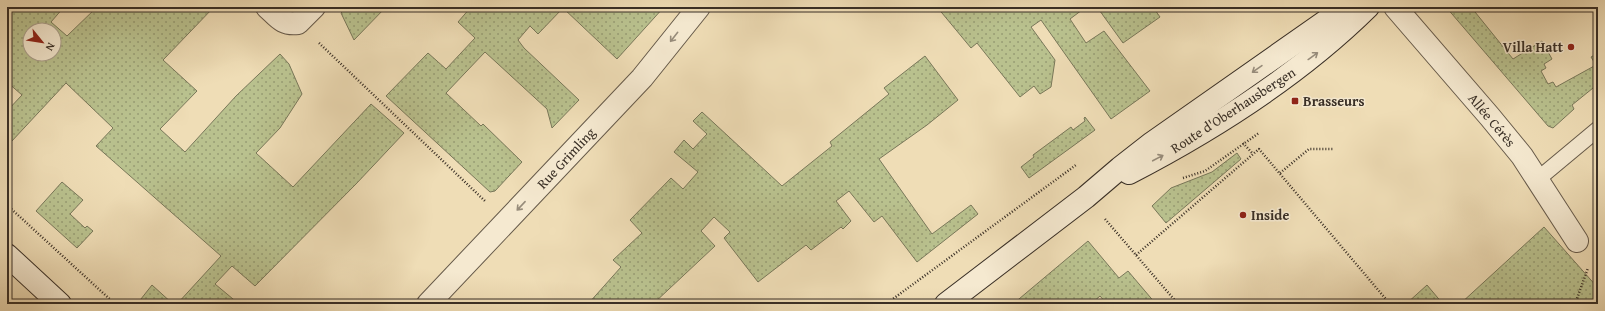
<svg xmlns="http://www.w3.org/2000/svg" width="1605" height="311" font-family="'Gentium Book Plus',serif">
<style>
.grass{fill:url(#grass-dots);stroke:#79785a;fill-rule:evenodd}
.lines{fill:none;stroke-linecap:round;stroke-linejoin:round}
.lane-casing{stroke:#665a4a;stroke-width:17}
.street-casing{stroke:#665a4a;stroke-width:24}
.secondary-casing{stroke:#392f26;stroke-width:24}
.path{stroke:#392f26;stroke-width:2.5;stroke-dasharray:1 2;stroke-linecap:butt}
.lane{stroke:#f5e9d0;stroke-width:15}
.street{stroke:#f5e9d0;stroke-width:22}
.secondary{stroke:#f5e9d0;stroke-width:22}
.oneway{stroke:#978c7b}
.poi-dot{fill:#8f2418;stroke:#f5e9d0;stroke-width:1.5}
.labels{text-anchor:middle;stroke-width:3;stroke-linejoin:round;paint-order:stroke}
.poi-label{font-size:14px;font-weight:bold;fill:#392f26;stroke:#f5e9d0;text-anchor:start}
.street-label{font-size:14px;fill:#392f26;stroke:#f5e9d0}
</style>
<defs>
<pattern id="grass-dots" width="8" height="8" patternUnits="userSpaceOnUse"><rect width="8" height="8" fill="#b9c18e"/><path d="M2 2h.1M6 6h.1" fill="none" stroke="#979d74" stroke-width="1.8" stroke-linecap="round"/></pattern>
</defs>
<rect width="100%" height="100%" fill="#efddb6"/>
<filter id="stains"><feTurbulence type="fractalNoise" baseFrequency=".005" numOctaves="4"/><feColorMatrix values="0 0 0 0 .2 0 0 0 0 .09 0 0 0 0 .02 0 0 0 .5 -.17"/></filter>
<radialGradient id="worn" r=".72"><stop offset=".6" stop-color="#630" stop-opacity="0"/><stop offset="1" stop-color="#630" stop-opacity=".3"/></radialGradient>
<g class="grass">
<path d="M7,7H64L51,22L67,36L97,7H214L163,60L197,91L160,129L185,152L236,96L280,54L289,64L302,94L280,128L256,153L293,187L371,104L404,133L356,184L255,286L232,266L215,284L239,304H177L221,256L96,146L113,128L66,83L11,142L7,139V111L22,95L7,82ZM30,30H54V54H30Z"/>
<polygon points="347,7 386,7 354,40 341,13"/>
<polygon points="471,7 664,7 617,59 563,8 538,34 530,26 518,40 524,48 579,100 552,128 547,109 485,52 446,93 481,126 483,124 522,162 495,191 490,192 386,96 428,53 446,69 475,38 458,22"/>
<polygon points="937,7 1086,7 1070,19 1086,43 1104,31 1150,91 1111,119 1041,20 1031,27 1055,60 1051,87 1040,94 1034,86 1020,97 977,43 971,48"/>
<polygon points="1097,7 1153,7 1160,17 1123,43"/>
<polygon points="1446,7 1471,7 1513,59 1542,41 1552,59 1544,64 1546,68 1541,71 1548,84 1553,82 1556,87 1596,65 1591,57 1598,53 1598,84 1572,105 1574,109 1553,128 1548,126"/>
<polygon points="925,56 958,100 927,125 879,159 932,234 971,205 978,214 917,262 882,216 874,222 849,191 836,201 851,221 843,229 841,227 811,250 806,245 758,282 724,238 730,232 714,217 701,231 715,246 653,304 588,304 621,267 613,260 642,233 630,220 671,178 683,189 698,172 674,152 684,140 693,149 707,134 693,121 702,112 782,186 832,146 830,142 889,94 884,88"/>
<polygon points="1085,117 1095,130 1029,178 1021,167 1034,157 1033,155 1071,127 1073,130 1085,121 1084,118"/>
<polygon points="1237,153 1241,159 1166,223 1152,206 1171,188 1212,172"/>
<polygon points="62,182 83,200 70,214 85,228 87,226 93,231 77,248 36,211"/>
<polygon points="1544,227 1598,288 1598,304 1460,304"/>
<polygon points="1088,241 1119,278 1128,271 1156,304 1122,304 1120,301 1116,304 1107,304 1100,296 1091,304 1013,304"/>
<polygon points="152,285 173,304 137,304"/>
<polygon points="1427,285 1443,304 1406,304"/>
</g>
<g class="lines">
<g class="lane-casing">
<polyline id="lane" points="1538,179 1598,129"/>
</g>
<g class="street-casing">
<g id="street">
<path d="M267,7C278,17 282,25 298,23L314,7"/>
<polyline points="1395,7 1490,117 1522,156 1577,241"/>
<polyline points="428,304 642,78 699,7"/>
</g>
</g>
<g class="secondary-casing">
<g id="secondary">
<path d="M1129,173C1214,129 1300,74 1368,7"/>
<polyline points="7,255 60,304"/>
<polyline points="946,304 1086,197 1120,168 1152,143 1346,7"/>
</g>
</g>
<g class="path">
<polyline points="319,43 486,202"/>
<polyline points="1243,143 1253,154"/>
<polyline points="1280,173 1309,149 1333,149"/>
<polyline points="1183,178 1205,171 1259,133"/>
<polyline points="7,205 115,304"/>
<polyline points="1105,219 1178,304"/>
<polyline points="1136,255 1259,149 1390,304"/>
<polyline points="886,304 1076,165"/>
<polyline points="1575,304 1588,268"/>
</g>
<use href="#lane" class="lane"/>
<use href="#street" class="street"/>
<use href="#secondary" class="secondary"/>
</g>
<defs><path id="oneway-shaft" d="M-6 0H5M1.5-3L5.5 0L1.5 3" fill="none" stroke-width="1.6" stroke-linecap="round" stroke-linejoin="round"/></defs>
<g class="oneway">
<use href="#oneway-shaft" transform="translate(674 37) rotate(128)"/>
<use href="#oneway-shaft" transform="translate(1313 56) rotate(-36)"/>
<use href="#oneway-shaft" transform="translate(1257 69) rotate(145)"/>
<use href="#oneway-shaft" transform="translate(1158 158) rotate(-28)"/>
<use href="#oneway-shaft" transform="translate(521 206) rotate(133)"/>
</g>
<g class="poi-dot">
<circle cx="1571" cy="47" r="4"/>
<rect x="1291" y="97" width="8" height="8" rx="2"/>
<circle cx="1243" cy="215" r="4"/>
</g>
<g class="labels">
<g class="poi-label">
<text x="1563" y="52" text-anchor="end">Villa Hatt</text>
<text x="1303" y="106">Brasseurs</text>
<text x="1251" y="220">Inside</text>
</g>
<g class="street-label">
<text transform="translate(1233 110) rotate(-33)" y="5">Route d'Oberhausbergen</text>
<text transform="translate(1492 120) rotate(50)" y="5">Allée Cérès</text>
<text transform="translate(566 158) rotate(-47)" y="5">Rue Grimling</text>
</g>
</g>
<rect width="1605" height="311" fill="none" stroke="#efddb6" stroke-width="24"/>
<rect x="8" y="8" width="1589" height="295" fill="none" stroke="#392f26" stroke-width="2"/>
<rect x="12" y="12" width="1581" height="287" fill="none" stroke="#392f26"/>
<g transform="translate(42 42) rotate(120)"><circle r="19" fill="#f5e9d0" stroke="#aa9f8c"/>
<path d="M0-3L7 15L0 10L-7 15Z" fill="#8f2418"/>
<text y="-6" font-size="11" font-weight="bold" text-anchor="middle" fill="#392f26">N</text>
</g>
<rect width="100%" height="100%" filter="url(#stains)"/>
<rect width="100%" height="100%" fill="url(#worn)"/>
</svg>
